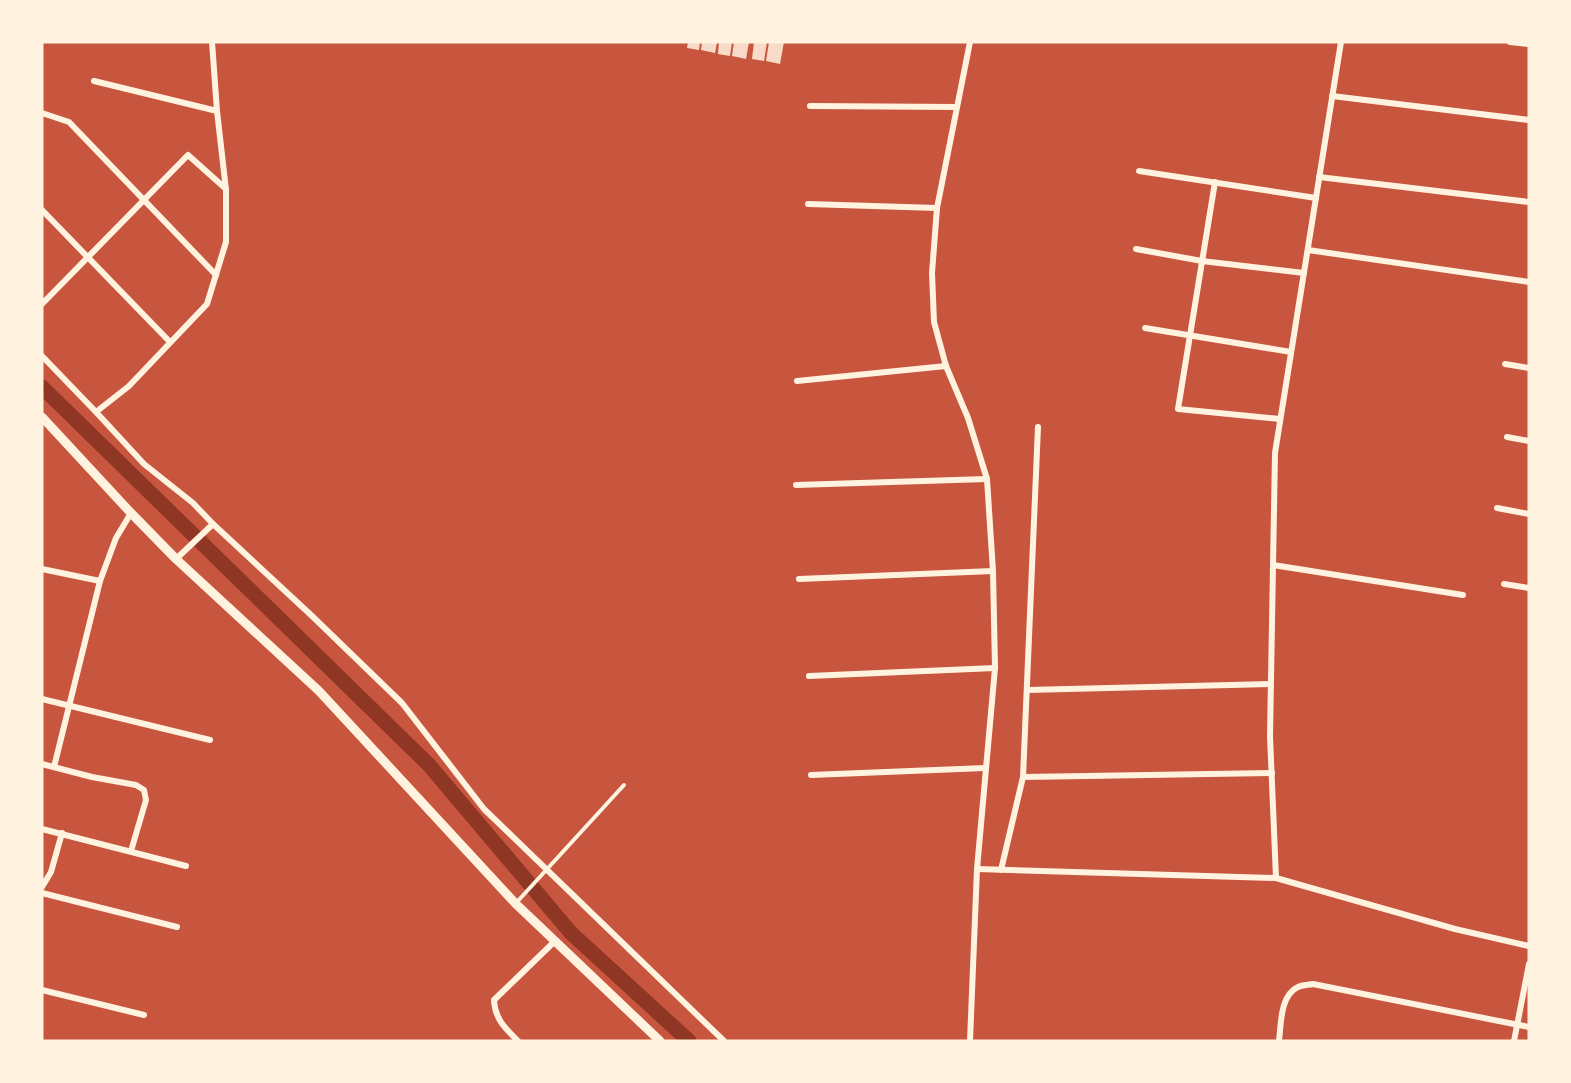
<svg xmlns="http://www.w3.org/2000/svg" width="1571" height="1083" font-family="'Source Serif 4',serif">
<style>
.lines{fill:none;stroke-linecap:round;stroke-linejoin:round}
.canal{stroke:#8f3625;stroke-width:15}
.building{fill:#f7dbc8}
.service{stroke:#fff3e0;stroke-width:4}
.minor{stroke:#fff3e0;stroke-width:6}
.tertiary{stroke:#fff3e0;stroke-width:9}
</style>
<rect width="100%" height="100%" fill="#c8553d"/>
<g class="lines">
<polyline class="canal" points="42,387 429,765 571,933 689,1041"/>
</g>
<g class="building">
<polygon points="688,42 700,42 699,50 687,48"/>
<polygon points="702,42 717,42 715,53 701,50"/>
<polygon points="719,42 732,42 730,56 718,54"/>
<polygon points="734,42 749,42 746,59 732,56"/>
<polygon points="754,42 767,42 764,61 752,59"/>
<polygon points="769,42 784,42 780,64 766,61"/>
</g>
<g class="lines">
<polyline class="service" points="516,903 624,785"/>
<g class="minor">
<polyline points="1341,42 1275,453 1270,736 1276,878 1455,929 1529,946"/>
<polyline points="1510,42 1529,44"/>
<polyline points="94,81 217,111"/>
<polyline points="1332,96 1529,120"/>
<polyline points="810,106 956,107"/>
<polyline points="42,113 69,122 216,275"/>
<polyline points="1139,171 1316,198"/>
<polyline points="1319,177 1529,202"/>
<polyline points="1215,182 1178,409 1280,419"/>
<polyline points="808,204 937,208"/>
<polyline points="42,210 170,342"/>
<polyline points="1136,249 1202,261 1304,273"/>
<polyline points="1308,250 1529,282"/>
<polyline points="42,304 188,155 226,189"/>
<polyline points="1145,328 1291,352"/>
<polyline points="42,356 96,412"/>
<polyline points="1505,364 1529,368"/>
<polyline points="797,381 946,366"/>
<polyline points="1507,437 1529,441"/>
<polyline points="796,485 987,479"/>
<polyline points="1497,508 1529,514"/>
<polyline points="213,524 311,615 402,703 484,809 724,1041"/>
<polyline points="176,559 213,524 193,503 144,464 96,412 129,386 207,304 226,242 226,190 217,111 212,42"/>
<polyline points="1273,565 1463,595"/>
<polyline points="42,569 100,581"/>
<polyline points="799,579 993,571"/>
<polyline points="1504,584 1529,588"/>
<polyline points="809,676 995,668"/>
<polyline points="1027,690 1271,684"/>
<polyline points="42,699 210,740"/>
<polyline points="42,764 92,777 136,785 144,790 146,800 131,851"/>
<polyline points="54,767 100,581 116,538 131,513"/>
<polyline points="811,775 985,768"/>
<polyline points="1023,777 1272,773"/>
<polyline points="42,829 186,866"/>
<polyline points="977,869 1276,878"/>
<polyline points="1001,870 1023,777 1038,427"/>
<polyline points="42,887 51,872 62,833"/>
<polyline points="42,893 177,927"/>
<polyline points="42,990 144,1015"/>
<path d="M518,1041C505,1028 495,1019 494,1000L555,941"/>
<polyline points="970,1041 977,869 995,668 993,571 987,479 968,418 946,366 934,322 932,273 937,208 970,42"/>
<path d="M1279,1041C1281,1025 1280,995 1298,987C1302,985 1308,985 1313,984L1529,1027"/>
<polyline points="1514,1041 1529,964"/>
</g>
<polyline class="tertiary" points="42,417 131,513 176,559 319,691 516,904 660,1041"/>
</g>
<rect width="1571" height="1083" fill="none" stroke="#fff3e0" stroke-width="87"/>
</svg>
